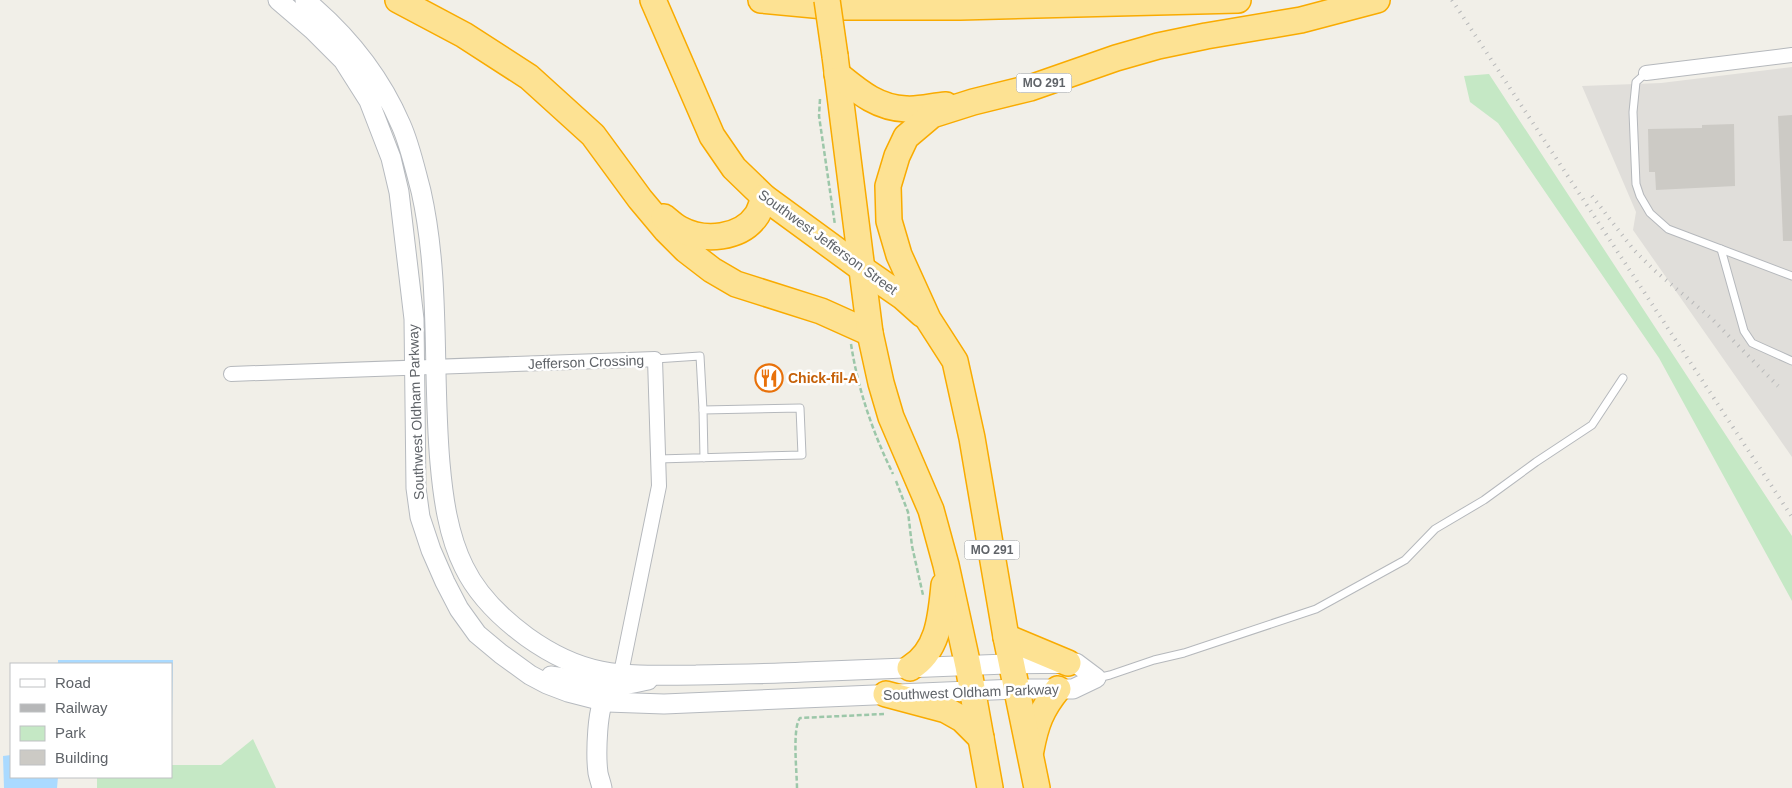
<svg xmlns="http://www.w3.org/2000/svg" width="1792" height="788" font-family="Helvetica,sans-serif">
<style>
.industrial{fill:#e0deda}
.green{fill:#c5e8c5}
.water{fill:#aadaff}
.building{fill:#cccac5}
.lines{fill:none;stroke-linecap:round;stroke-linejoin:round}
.lane-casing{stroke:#b5b8bc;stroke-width:9}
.street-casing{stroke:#b5b8bc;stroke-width:16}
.secondary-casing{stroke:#b6babf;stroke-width:21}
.highway-casing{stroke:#f9ab00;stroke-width:28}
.path{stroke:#9cc7a9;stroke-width:2.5;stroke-dasharray:5 2.5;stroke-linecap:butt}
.lane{stroke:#fff;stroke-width:7}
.street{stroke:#fff;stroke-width:14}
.secondary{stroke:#fff;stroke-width:19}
.highway{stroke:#fde293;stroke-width:25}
.rail{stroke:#b6b7b8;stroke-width:4;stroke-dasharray:1 6;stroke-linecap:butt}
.highway-bridge-casing{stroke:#f9ab00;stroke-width:28;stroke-linecap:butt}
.highway-bridge{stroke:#fde293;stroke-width:25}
.labels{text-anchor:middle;stroke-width:5;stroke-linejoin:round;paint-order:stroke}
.shield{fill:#fff;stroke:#8f9295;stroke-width:1}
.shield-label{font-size:12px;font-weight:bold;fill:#5f6368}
.street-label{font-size:14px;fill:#5f6368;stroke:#fff}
.food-label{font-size:14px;font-weight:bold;fill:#c56008;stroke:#fff;text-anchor:start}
</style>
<rect width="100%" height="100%" fill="#f1efe8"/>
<polygon class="industrial" points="1792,67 1792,457 1633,230 1636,212 1582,86 1661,83"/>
<g class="green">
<polygon points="1489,74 1792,536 1792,601 1659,358 1498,123 1470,102 1464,76"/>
<polygon points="253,739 276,788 97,788 97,777 171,777 171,765 221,765"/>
</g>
<g class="water">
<polygon points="58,660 173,660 172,720 171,664 58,664"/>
<polygon points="11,755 11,777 58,777 57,788 4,788 3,756"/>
</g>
<g class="building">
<polygon points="1792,115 1792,241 1783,241 1778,116"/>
<polygon points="1734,124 1735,186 1656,190 1655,172 1649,172 1648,129 1702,128 1702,125"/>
</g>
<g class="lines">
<g class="lane-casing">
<g id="lane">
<polyline points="1646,73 1636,82 1633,112 1636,184 1640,196 1650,213 1668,229 1792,276"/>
<polyline points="1721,249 1744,331 1752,343 1792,361"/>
<polyline points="655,359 700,356 703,410"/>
<polyline points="658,459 802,455 800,408 703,410 704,458"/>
<polyline points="1097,678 1110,675 1154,660 1184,653 1316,609 1405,560 1435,529 1484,500 1536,462 1592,425 1623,378"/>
</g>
</g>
<g class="street-casing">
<g id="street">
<polyline points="1646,73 1792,55"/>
<polyline points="231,374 655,359 659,486 621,673"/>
</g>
</g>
<g class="secondary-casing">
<g id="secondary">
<path d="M278,0L313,30L343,60L369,101L391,158L399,192L414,319L416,488L420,517L431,550L445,582L459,609L477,634L501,654L530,675L547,684L568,692L607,702L664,704L1016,689H1073L1096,678L1076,663C1053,664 1030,663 1006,664C939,667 871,669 804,672C768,674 732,674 696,675C665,675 632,677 601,671C575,666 548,652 527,637C501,618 478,596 464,567C448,535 443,497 440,463C432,372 441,280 421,191C415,169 410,145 401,125C380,76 346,34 305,0"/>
<path d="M551,676C570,678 599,690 617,676"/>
<path d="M602,788C601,783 599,778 598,773C596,758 596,702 608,693C619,684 635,683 648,680"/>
</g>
</g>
<g class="highway-casing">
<g id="highway">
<polyline points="398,0 464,35 529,77 593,135 640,199 666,230 686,250 712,270 736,284 821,311 870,333"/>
<polyline points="653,0 712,136 734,168 764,197 861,268 903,297 922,314"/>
<polyline points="761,0 835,7 960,7 1238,0"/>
<polyline points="835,56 870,333 881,383 891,417 931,510 946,565 968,666 990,788"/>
<path d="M837,74C858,91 877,108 906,109C919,110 933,106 946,105"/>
<path d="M664,217C669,221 674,226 680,229C704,242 741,239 757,215C760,210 762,203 764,197"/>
<polyline points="1006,637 1068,663"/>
<path d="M910,668C939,651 941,615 944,585"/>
<polyline points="886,694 946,710 962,719 981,738"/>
<path d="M1031,750C1036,724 1041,710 1058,689"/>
<polyline points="1037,788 1006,637 972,438 955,361 928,319 899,255 889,221 888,186 897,156 906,137 932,115 973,102 1030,88 1116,58 1158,46 1206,36 1301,20 1377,0"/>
</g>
</g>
<g class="path">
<polyline points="820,99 819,116 835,225"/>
<path d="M851,344C858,390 873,433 893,474"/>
<polyline points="896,481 908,512 912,546 923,595"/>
<path d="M797,788C797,774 792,728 800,718L884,714"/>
</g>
<use href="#lane" class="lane"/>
<use href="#street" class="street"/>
<use href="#secondary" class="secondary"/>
<use href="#highway" class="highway"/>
<g class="rail">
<polyline points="1452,0 1792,517"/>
<polyline points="1592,196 1633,249 1654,270 1711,318 1778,386"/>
</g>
<g class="highway-bridge-casing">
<polyline id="highway-bridge" points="827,0 835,56"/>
</g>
<use href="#highway-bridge" class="highway-bridge"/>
</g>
<defs>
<g id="restaurant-ring" transform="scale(1.4375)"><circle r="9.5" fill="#fff" stroke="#e8710a" stroke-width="1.5"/><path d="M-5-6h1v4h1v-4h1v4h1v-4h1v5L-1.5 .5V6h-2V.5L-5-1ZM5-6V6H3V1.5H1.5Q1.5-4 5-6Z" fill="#e8710a"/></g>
</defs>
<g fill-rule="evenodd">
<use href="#restaurant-ring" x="769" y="378"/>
</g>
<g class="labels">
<g class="shield">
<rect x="1016.5" y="73.5" width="55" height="19" rx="4"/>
<rect x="964.5" y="540.5" width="55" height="19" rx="4"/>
</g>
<g class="shield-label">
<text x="1044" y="87">MO 291</text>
<text x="992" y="554">MO 291</text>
</g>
<g class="street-label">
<text transform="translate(828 242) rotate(36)" y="5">Southwest Jefferson Street</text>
<text transform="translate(586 362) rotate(-2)" y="5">Jefferson Crossing</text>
<text transform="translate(416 412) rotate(-92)" y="5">Southwest Oldham Parkway</text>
<text transform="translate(971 692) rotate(-2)" y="5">Southwest Oldham Parkway</text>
</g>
<g class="food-label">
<text x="788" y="383">Chick-fil-A</text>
</g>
</g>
<rect x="10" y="663" width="162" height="115" fill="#ffffff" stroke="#bfc1c3"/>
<rect x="20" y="679" width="25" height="8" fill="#ffffff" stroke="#bfc1c3"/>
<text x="55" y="688" font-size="15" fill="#5f6368">Road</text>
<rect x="20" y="704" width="25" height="8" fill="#b6b7b8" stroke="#bfc1c3"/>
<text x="55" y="713" font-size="15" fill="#5f6368">Railway</text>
<rect x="20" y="726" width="25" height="15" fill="#c5e8c5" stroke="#bfc1c3"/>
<text x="55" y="738" font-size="15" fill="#5f6368">Park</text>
<rect x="20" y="750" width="25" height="15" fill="#cccac5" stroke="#bfc1c3"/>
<text x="55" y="763" font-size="15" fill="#5f6368">Building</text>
</svg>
